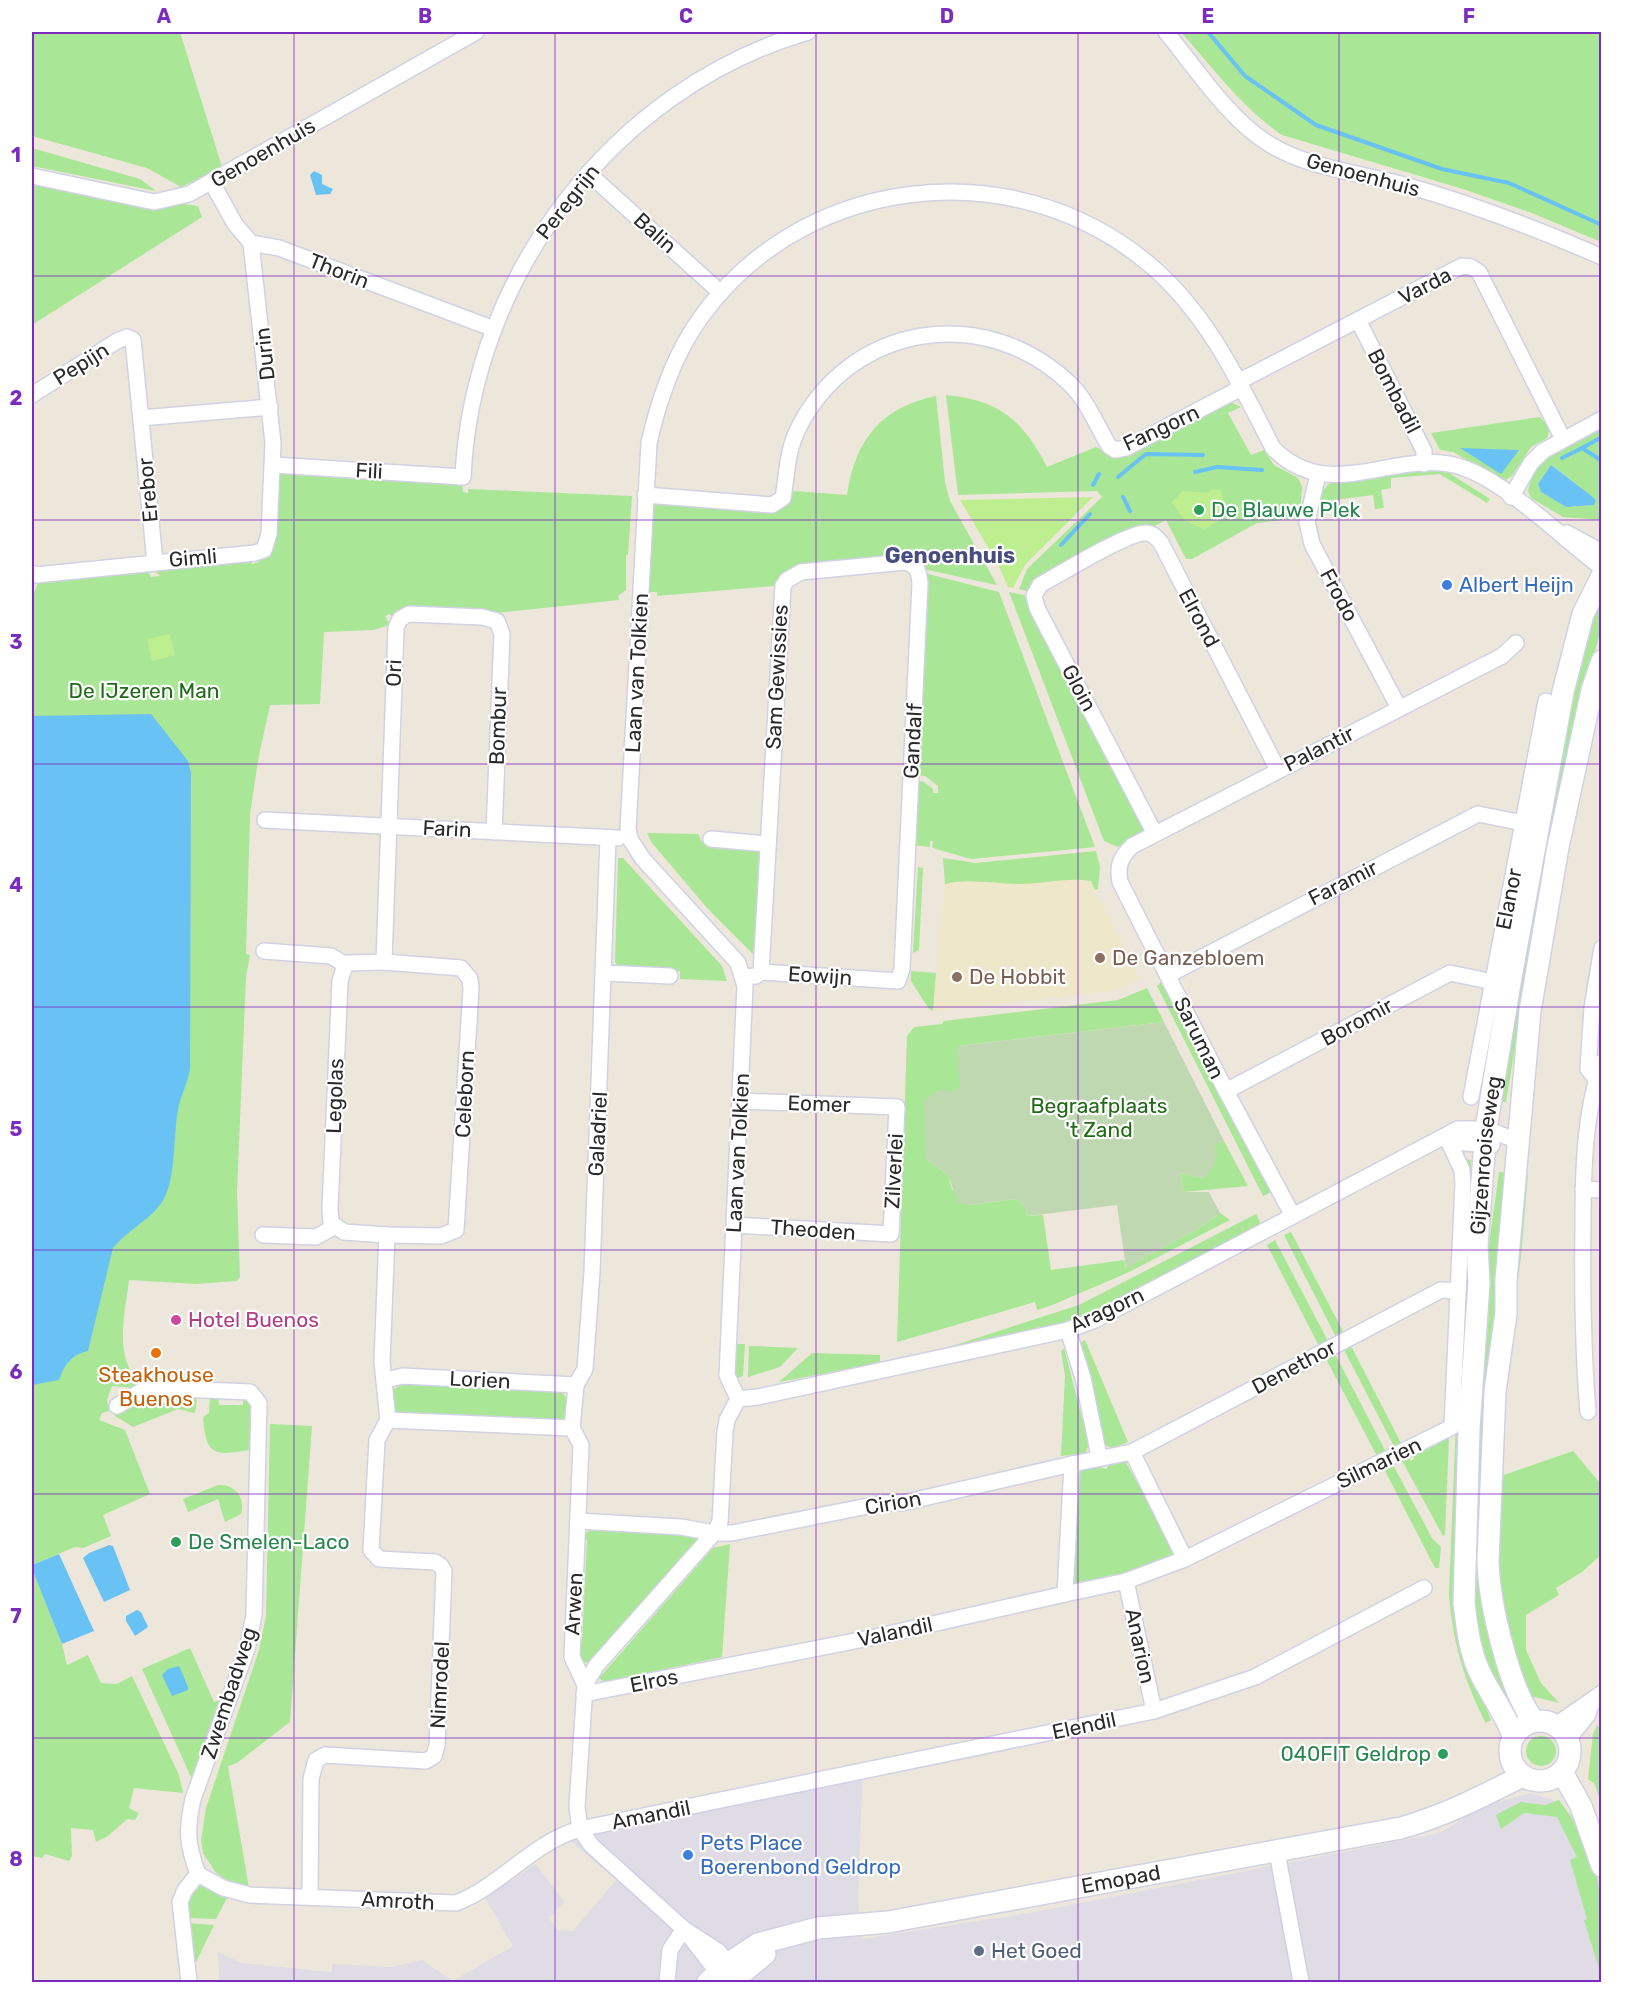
<svg xmlns="http://www.w3.org/2000/svg" width="1633" height="2014" font-family="Rubik,sans-serif">
<style>
.industrial{fill:#dfdce5}
.education{fill:#efe7ca}
.green{fill:#a9e695;fill-rule:evenodd}
.cemetery{fill:#c0d8b1}
.pitch{fill:#bdee90}
.water{fill:#69c2f4}
.lines{fill:none;stroke-linecap:round;stroke-linejoin:round}
.stream{stroke:#69c2f4;stroke-width:4}
.street-casing{stroke:#d0d2e4;stroke-width:18}
.secondary-casing{stroke:#d0d2e4;stroke-width:24}
.street{stroke:#fff;stroke-width:15}
.secondary{stroke:#fff;stroke-width:21}
.grid{fill:none;stroke:#7b2cbf;stroke-width:1.5;stroke-opacity:0.55}
.leisure-dot{fill:#2e9e5b;stroke:#fff;stroke-width:2}
.shop-dot{fill:#3f7fe0;stroke:#fff;stroke-width:2}
.education-dot{fill:#8d6e63;stroke:#fff;stroke-width:2}
.hotel-dot{fill:#d1479c;stroke:#fff;stroke-width:2}
.food-dot{fill:#e8710a;stroke:#fff;stroke-width:2}
.service-dot{fill:#5c6f8a;stroke:#fff;stroke-width:2}
.labels{text-anchor:middle;stroke-width:4.5;stroke-linejoin:round;paint-order:stroke}
.street-label{font-size:21px;fill:#2a2a2a;stroke:#fff}
.leisure-label{font-size:21px;fill:#27864d;stroke:#fff;text-anchor:start}
.shop-label{font-size:21px;fill:#366cbe;stroke:#fff;text-anchor:start}
.park-label{font-size:21px;fill:#206b16;stroke:#fff}
.education-label{font-size:21px;fill:#785e54;stroke:#fff;text-anchor:start}
.hotel-label{font-size:21px;fill:#b23c85;stroke:#fff;text-anchor:start}
.food-label{font-size:21px;fill:#c56008;stroke:#fff}
.service-label{font-size:21px;fill:#4e5e75;stroke:#fff;text-anchor:start}
.neighbourhood-label{font-size:22px;font-weight:bold;fill:#484d7d;stroke:#fff}
.neatline{fill:none;stroke:#7b2cbf;stroke-width:2}
.grid-label{font-size:20px;text-anchor:middle;font-weight:bold;fill:#7b2cbf}
</style>
<rect width="100%" height="100%" fill="#ede7db"/>
<polygon class="industrial" points="863,1766 858,1902 862,1939 1035,1912 1440,1833 1483,1806 1531,1793 1551,1799 1582,1822 1601,1882 1601,1982 219,1982 218,1952 241,1963 331,1972 333,1964 392,1967 422,1960 453,1981 513,1946 485,1898 536,1864 564,1902 549,1918 558,1930 573,1931 616,1880 557,1829"/>
<polygon class="education" points="1074,878 1091,881 1140,980 1113,991 933,1011 945,884 956,881 1021,884"/>
<g class="green">
<polygon points="32,32 180,32 222,167 181,187 147,168 32,136"/>
<path d="M1181,32H1601V242L1532,213L1463,189L1282,135C1242,108 1213,68 1181,32Z"/>
<polygon points="32,148 140,179 156,191 32,166"/>
<polygon points="32,181 198,206 202,217 32,325"/>
<path d="M946,395C999,400 1023,420 1047,467L1096,447L1114,456L1230,402L1241,407L1228,413L1251,455L1264,450L1274,465L1298,478L1302,486L1300,518L1257,523L1192,559H1186L1166,520L1151,528L1136,527L1038,581L1030,592L1019,589L1027,569L1102,497L1097,491L958,495Z"/>
<path d="M936,396L945,482L950,501L997,585L923,569L906,556L791,568L780,576L774,586L657,596V592H649L653,502L773,510L782,509L794,491L847,495C855,440 881,407 936,396Z"/>
<polygon points="1540,417 1550,428 1547,438 1531,447 1512,476 1504,481 1453,452 1440,450 1431,433"/>
<path d="M1601,426L1602,520L1563,517L1531,498L1528,491L1530,482L1527,481L1540,460ZM1551,465L1593,497L1596,501L1594,505L1566,507L1541,492L1538,484Z"/>
<polygon points="1432,470 1449,473 1490,499 1487,503 1440,474 1391,478 1391,488 1381,490 1384,508 1375,509 1373,495 1320,502 1323,490 1330,483"/>
<path d="M287,472L462,479L463,492L468,493V489L632,496L628,555H626V590L618,596L619,600L497,613L492,610L493,615L394,621L390,614L385,616L390,625L373,630L324,632L320,704L270,705L258,760L250,815L246,954L250,955L246,977L237,1191L240,1277L237,1281L196,1284L129,1280C125,1316 113,1355 140,1384L136,1388L112,1386L107,1400L109,1411L102,1413L99,1420L125,1430L150,1494L103,1515L111,1536L83,1548L75,1547L32,1565V591H35L39,580L147,570L151,577L160,576L152,568L251,559L252,564L259,562V557L271,554L278,474Z"/>
<polygon points="924,573 999,592 1095,847 971,859 936,849 932,847 933,841 930,841 930,847 912,845 915,780 924,782 933,789 933,793 938,793 938,786 925,776 915,775"/>
<polygon points="1009,592 1029,596 1146,829 1118,847 1104,841"/>
<polygon points="1592,606 1601,610 1601,630 1593,658 1528,1011 1514,1053 1506,1102 1495,1102 1575,663"/>
<polygon points="647,833 698,834 702,842 746,844 746,851 751,851 752,846 759,847 755,956 708,909 652,843"/>
<path d="M1096,851L1100,867L1098,889L1095,890L1091,881C1066,877 1044,884 1019,884C995,884 967,878 945,884L943,858L976,863Z"/>
<polygon points="618,858 623,858 722,966 727,981 680,979 680,971 619,968 615,962"/>
<polygon points="918,867 923,868 919,950 913,953"/>
<polygon points="911,971 936,973 933,1011 929,1009 911,981"/>
<polygon points="1163,980 1273,1191 1263,1196 1157,986"/>
<polygon points="1147,988 1164,1022 958,1046 961,1086 957,1091 936,1091 926,1159 948,1175 952,1189 968,1205 1016,1199 1025,1206 1028,1216 1043,1215 1051,1270 1124,1260 1126,1268 1202,1226 1220,1213 1230,1220 1127,1273 1050,1306 1037,1310 1035,1302 897,1342 907,1036 914,1027 942,1024 944,1021 1118,1000"/>
<path d="M1224,1141L1248,1186L1183,1192L1180,1173L1203,1178C1215,1169 1216,1158 1214,1144Z"/>
<path d="M1460,1153L1465,1154L1464,1159L1471,1160V1169L1479,1170L1466,1662L1491,1720L1486,1723C1464,1681 1452,1640 1449,1593L1466,1172Z"/>
<polygon points="1499,1172 1509,1173 1487,1494 1516,1696 1503,1704 1469,1622 1487,1259"/>
<path d="M1523,1174L1528,1175L1521,1257L1506,1376L1501,1476L1573,1451L1601,1484V1555L1582,1572L1556,1588L1559,1595L1526,1615V1650L1541,1683L1559,1703L1535,1697L1527,1699C1511,1656 1496,1615 1492,1569L1499,1384L1510,1308Z"/>
<polygon points="1256,1214 1262,1226 1082,1320 918,1357 1079,1305"/>
<polygon points="1291,1232 1345,1335 1337,1339 1284,1235"/>
<polygon points="1275,1240 1329,1343 1320,1348 1267,1245"/>
<polygon points="1085,1340 1128,1442 1112,1448 1102,1444 1094,1391 1080,1343"/>
<polygon points="1349,1342 1403,1447 1396,1450 1342,1346"/>
<polygon points="735,1344 745,1344 743,1376 734,1380"/>
<polygon points="749,1346 798,1348 780,1367 748,1377"/>
<polygon points="1064,1348 1089,1445 1085,1453 1061,1456 1065,1376 1061,1351"/>
<polygon points="1333,1350 1387,1454 1378,1458 1324,1355"/>
<polygon points="812,1353 880,1355 880,1363 779,1382"/>
<polygon points="401,1383 560,1390 570,1402 566,1417 558,1422 400,1415 393,1409 391,1393"/>
<polygon points="191,1394 194,1395 197,1400 195,1413 178,1409 133,1427 115,1416 114,1412 139,1398 140,1402 189,1403"/>
<path d="M218,1396L219,1405H243V1397L254,1401L255,1449C217,1455 206,1460 203,1417L209,1413L210,1397Z"/>
<polygon points="270,1424 312,1426 290,1722 237,1763 228,1766 249,1888 232,1883 216,1873 203,1853 201,1840 206,1808 259,1650 266,1616"/>
<polygon points="1449,1438 1445,1535 1443,1536 1400,1457 1407,1455 1411,1461 1414,1459 1413,1456"/>
<polygon points="1123,1457 1178,1557 1108,1579 1068,1586 1073,1470 1096,1465 1106,1469 1113,1460"/>
<polygon points="1391,1461 1432,1538 1441,1547 1439,1568 1435,1568 1382,1465"/>
<path d="M218,1485C235,1484 246,1498 241,1514L225,1522L218,1499L188,1512L183,1499Z"/>
<polygon points="589,1530 693,1533 698,1539 593,1660 585,1663 578,1660 578,1643 582,1643 587,1540 582,1538"/>
<polygon points="730,1544 722,1657 604,1682 599,1678 713,1548"/>
<polygon points="32,1569 62,1644 67,1665 88,1655 101,1683 117,1684 132,1676 179,1775 183,1793 134,1788 129,1808 139,1813 135,1820 127,1819 108,1836 96,1842 93,1830 71,1828 72,1856 69,1861 45,1854 42,1858 32,1856"/>
<polygon points="190,1648 214,1702 228,1697 196,1788 142,1669"/>
<polygon points="1597,1725 1601,1731 1601,1802 1594,1783 1588,1779 1593,1734"/>
<circle cx="1541" cy="1751" r="15"/>
<path d="M1559,1800C1607,1864 1601,1899 1601,1975L1584,1920L1587,1919L1570,1860L1577,1857L1557,1817L1524,1813L1501,1829L1496,1815L1521,1802L1545,1805Z"/>
<path d="M200,1886L228,1896L216,1919L187,1918C185,1902 187,1895 200,1886Z"/>
<polygon points="187,1923 214,1925 196,1962 192,1961"/>
</g>
<path class="cemetery" d="M1164,1022L1224,1141L1214,1144C1217,1160 1216,1168 1203,1178L1180,1173L1183,1192H1209L1220,1213L1202,1226L1126,1268L1117,1205L1028,1216L1025,1206L1016,1199L968,1205L958,1203L948,1175L926,1159L924,1101L937,1091H956L960,1086L958,1046Z"/>
<g class="pitch">
<path d="M1212,489L1221,490L1223,500L1218,521L1205,529C1189,525 1180,517 1172,502L1182,491L1208,493Z"/>
<polygon points="1093,497 1025,565 1013,588 1008,587 998,564 960,500"/>
<polygon points="170,634 175,655 152,661 147,639"/>
</g>
<g class="water">
<polygon points="314,171 322,175 322,184 333,189 330,194 316,195 310,175"/>
<polygon points="1460,448 1519,450 1501,474"/>
<polygon points="1551,465 1593,497 1596,501 1594,505 1566,507 1541,492 1538,484"/>
<path d="M151,714L188,761L191,773L190,1069C188,1082 182,1093 179,1105C172,1133 178,1182 160,1205C147,1222 126,1231 113,1248L88,1351C72,1354 64,1365 59,1380L32,1385V716Z"/>
<polygon points="109,1545 113,1546 130,1590 104,1602 83,1558 89,1553"/>
<polygon points="59,1554 94,1631 62,1644 32,1569 32,1565"/>
<polygon points="137,1610 141,1612 148,1627 135,1636 126,1621 126,1616"/>
<polygon points="179,1666 188,1687 188,1690 172,1696 162,1675 168,1669"/>
</g>
<g class="lines">
<g class="stream">
<polyline points="1208,32 1245,76 1316,125 1442,169 1509,183 1602,225"/>
<polyline points="1582,448 1602,437"/>
<polyline points="1562,458 1582,448 1602,461"/>
<polyline points="1195,472 1217,467 1262,470"/>
<polyline points="1118,477 1146,454 1203,455"/>
<polyline points="1093,485 1099,474"/>
<polyline points="1123,497 1130,511"/>
<polyline points="1061,545 1090,514"/>
</g>
<g class="street-casing">
<g id="street">
<path d="M1166,32C1195,67 1228,118 1266,142C1306,168 1360,173 1405,185C1472,204 1538,229 1602,257"/>
<polyline points="588,173 721,293"/>
<polyline points="32,176 154,202 189,194 476,32"/>
<polyline points="212,183 235,224 251,243 279,248 494,329"/>
<polyline points="1358,320 1424,451 1424,464"/>
<polyline points="1238,382 1462,266 1471,267 1479,272 1563,439"/>
<polyline points="32,395 117,341 127,337 133,340 155,562"/>
<polyline points="141,418 270,407"/>
<path d="M274,465L463,477C472,276 614,88 808,32"/>
<polyline points="1318,474 1307,522 1312,544 1399,708"/>
<path d="M645,495L772,505L783,498C787,475 787,452 797,431C849,323 985,302 1070,384C1088,402 1096,424 1109,446L1115,450L1126,448L1241,388"/>
<polyline points="1511,497 1531,463 1543,451 1602,419"/>
<polyline points="1567,533 1602,552"/>
<polyline points="32,573 36,575 255,553 264,550 269,534 273,443 251,243"/>
<polyline points="265,820 618,838"/>
<path d="M1155,834L1037,608L1034,596L1040,585C1058,575 1130,531 1146,533C1153,533 1157,538 1161,543L1278,770"/>
<polyline points="711,839 767,844"/>
<polyline points="264,951 331,956 346,965"/>
<polyline points="384,962 461,968 470,979 471,989 456,1230 441,1236 387,1235"/>
<polyline points="604,973 670,976"/>
<polyline points="1168,975 1478,814 1523,823"/>
<path d="M743,977L756,976L761,972L898,981L902,969L920,584C919,571 918,566 905,562L801,572L787,580L783,586L761,972"/>
<polyline points="1596,1079 1588,1069 1592,1008 1602,948"/>
<polyline points="1226,1091 1450,973 1493,982"/>
<polyline points="1471,1097 1546,701"/>
<polyline points="1446,1136 1464,1143 1492,1145"/>
<polyline points="1583,1189 1602,1190"/>
<path d="M1293,1216L1226,1091L1120,882C1117,866 1120,858 1132,846L1502,656L1516,643"/>
<polyline points="735,1225 891,1234 897,1107 740,1101"/>
<polyline points="263,1235 316,1237 334,1227"/>
<polyline points="1068,1330 1083,1378 1099,1456"/>
<polyline points="385,1380 403,1376 576,1385"/>
<path d="M738,1399L727,1375L745,986L738,963L643,859L630,839L628,829L649,443C658,403 671,364 693,329C793,175 1011,147 1150,265C1208,314 1239,382 1273,448C1330,507 1398,446 1461,467C1507,482 1562,538 1602,568"/>
<polyline points="738,1399 758,1397 1068,1330 1095,1320 1458,1129 1486,1129 1518,1141"/>
<path d="M117,1406L145,1389L159,1388L250,1392L259,1403L254,1615L247,1649L193,1799C186,1831 187,1844 198,1874L185,1890L180,1902L189,1982"/>
<path d="M1588,1412C1583,1350 1582,1288 1583,1225C1583,1171 1584,1114 1602,1062"/>
<polyline points="388,1420 382,1362 387,1235 344,1232 331,1223 330,1209 340,981 344,968 348,963 384,962 396,628 400,619 409,614 482,617 497,621 502,634 494,832"/>
<polyline points="388,1420 572,1428"/>
<polyline points="572,1428 576,1385 585,1369 592,1272 608,838"/>
<polyline points="572,1428 581,1445 572,1657 585,1685"/>
<polyline points="1132,1452 1185,1559 1126,1581 1065,1594 1072,1464 1132,1452 1441,1290 1457,1291"/>
<polyline points="578,1521 681,1527 714,1533 732,1533 883,1503 902,1503 1072,1464"/>
<polyline points="1185,1559 1452,1427 1463,1184 1462,1170 1446,1136"/>
<polyline points="1126,1581 1154,1711"/>
<polyline points="584,1694 875,1637 1065,1594"/>
<polyline points="1556,1725 1602,1693"/>
<polyline points="1568,1739 1587,1716 1593,1701"/>
<polyline points="1277,1852 1301,1982"/>
<path d="M198,1874L223,1888L250,1895L456,1903C501,1886 533,1842 580,1829L1154,1711L1255,1677L1424,1588"/>
<polyline points="310,1896 311,1779 316,1760 325,1755 426,1761 434,1756 437,1745 444,1571 441,1566 435,1562 379,1559 371,1550 377,1440 388,1420"/>
<polyline points="687,1931 718,1951 734,1971"/>
<polyline points="727,1974 718,1973 684,1929 591,1845 580,1829 577,1807 585,1685 596,1666 714,1533 720,1522 725,1431 727,1420 738,1399"/>
<polyline points="667,1982 670,1950 684,1929"/>
</g>
</g>
<g class="secondary-casing">
<g id="secondary">
<circle cx="1540" cy="1751" r="30"/>
<path d="M1534,1721C1509,1690 1489,1602 1488,1561L1495,1391L1506,1313V1280L1530,1011L1558,847L1592,690L1602,661"/>
<path id="s1" d="M1513,1736C1506,1715 1492,1697 1482,1677C1470,1655 1467,1628 1464,1603L1469,1429L1479,1283L1477,1245L1486,1129L1510,983L1563,692L1583,614L1602,576"/>
<polyline points="1562,1772 1581,1806 1602,1866"/>
<path id="s2" d="M708,1982L729,1963L758,1944L818,1928L888,1922L1401,1828C1444,1816 1483,1796 1522,1776"/>
<polyline points="731,1982 765,1954"/>
</g>
</g>
<use href="#street" class="street"/>
<use href="#secondary" class="secondary"/>
</g>
<path class="grid" d="M294,32V1982M555,32V1982M816,32V1982M1078,32V1982M1339,32V1982M32,276H1602M32,520H1602M32,764H1602M32,1007H1602M32,1250H1602M32,1494H1602M32,1738H1602"/>
<g class="leisure-dot">
<circle cx="1199" cy="510" r="6"/>
<circle cx="176" cy="1542" r="6"/>
<circle cx="1443" cy="1754" r="6"/>
</g>
<g class="shop-dot">
<circle cx="1447" cy="585" r="6"/>
<circle cx="688" cy="1855" r="6"/>
</g>
<g class="education-dot">
<circle cx="1100" cy="958" r="6"/>
<circle cx="957" cy="977" r="6"/>
</g>
<circle class="hotel-dot" cx="176" cy="1320" r="6"/>
<circle class="food-dot" cx="156" cy="1353" r="6"/>
<circle class="service-dot" cx="979" cy="1951" r="6"/>
<g class="labels">
<g class="street-label">
<text transform="translate(263 153) rotate(-30)" y="7">Genoenhuis</text>
<text transform="translate(1363 175) rotate(15)" y="7">Genoenhuis</text>
<text transform="translate(568 202) rotate(-52)" y="7">Peregrijn</text>
<text transform="translate(655 233) rotate(42)" y="7">Balin</text>
<text transform="translate(339 271) rotate(21)" y="7">Thorin</text>
<text transform="translate(1425 286) rotate(-27)" y="7">Varda</text>
<text transform="translate(265 354) rotate(-96)" y="7">Durin</text>
<text transform="translate(81 364) rotate(-32)" y="7">Pepijn</text>
<text transform="translate(1394 391) rotate(63)" y="7">Bombadil</text>
<text transform="translate(1161 428) rotate(-25)" y="7">Fangorn</text>
<text transform="translate(369 471) rotate(3)" y="7">Fili</text>
<text transform="translate(148 490) rotate(-95)" y="7">Erebor</text>
<text transform="translate(193 558) rotate(-5)" y="7">Gimli</text>
<text transform="translate(1339 595) rotate(62)" y="7">Frodo</text>
<text transform="translate(1199 618) rotate(62)" y="7">Elrond</text>
<text transform="translate(394 673) rotate(-88)" y="7">Ori</text>
<text transform="translate(637 673) rotate(-87)" y="7">Laan van Tolkien</text>
<text transform="translate(777 677) rotate(-87)" y="7">Sam Gewissies</text>
<text transform="translate(1079 688) rotate(62)" y="7">Gloin</text>
<text transform="translate(498 726) rotate(-88)" y="7">Bombur</text>
<text transform="translate(913 741) rotate(-87)" y="7">Gandalf</text>
<text transform="translate(1319 749) rotate(-27)" y="7">Palantir</text>
<text transform="translate(447 829) rotate(3)" y="7">Farin</text>
<text transform="translate(1343 883) rotate(-27)" y="7">Faramir</text>
<text transform="translate(1509 899) rotate(-79)" y="7">Elanor</text>
<text transform="translate(820 976) rotate(4)" y="7">Eowijn</text>
<text transform="translate(1357 1022) rotate(-28)" y="7">Boromir</text>
<text transform="translate(1199 1038) rotate(64)" y="7">Saruman</text>
<text transform="translate(465 1094) rotate(-87)" y="7">Celeborn</text>
<text transform="translate(335 1096) rotate(-88)" y="7">Legolas</text>
<text transform="translate(819 1104) rotate(2)" y="7">Eomer</text>
<text transform="translate(598 1134) rotate(-87)" y="7">Galadriel</text>
<text transform="translate(738 1153) rotate(-87)" y="7">Laan van Tolkien</text>
<text dy="7" stroke="none"><textPath href="#s1" startOffset="592">Gijzenrooiseweg</textPath></text>
<text transform="translate(894 1171) rotate(-87)" y="7">Zilverlei</text>
<text transform="translate(813 1230) rotate(4)" y="7">Theoden</text>
<text transform="translate(1107 1310) rotate(-25)" y="7">Aragorn</text>
<text transform="translate(1294 1367) rotate(-28)" y="7">Denethor</text>
<text transform="translate(480 1380) rotate(3)" y="7">Lorien</text>
<text transform="translate(1379 1463) rotate(-26)" y="7">Silmarien</text>
<text transform="translate(893 1503) rotate(-10)" y="7">Cirion</text>
<text transform="translate(574 1604) rotate(-87)" y="7">Arwen</text>
<text transform="translate(895 1632) rotate(-12)" y="7">Valandil</text>
<text transform="translate(1140 1646) rotate(78)" y="7">Anarion</text>
<text transform="translate(654 1681) rotate(-11)" y="7">Elros</text>
<text transform="translate(440 1685) rotate(-87)" y="7">Nimrodel</text>
<text transform="translate(229 1693) rotate(-72)" y="7">Zwembadweg</text>
<text transform="translate(1084 1726) rotate(-12)" y="7">Elendil</text>
<text transform="translate(651 1815) rotate(-11)" y="7">Amandil</text>
<text dy="7" stroke="none"><textPath href="#s2" startOffset="432">Emopad</textPath></text>
<text transform="translate(398 1901) rotate(3)" y="7">Amroth</text>
</g>
<g class="leisure-label">
<text x="1211" y="517">De Blauwe Plek</text>
<text x="188" y="1549">De Smelen-Laco</text>
<text x="1431" y="1761" text-anchor="end">040FIT Geldrop</text>
</g>
<g class="shop-label">
<text x="1459" y="592">Albert Heijn</text>
<text x="700" y="1850">Pets Place<tspan x="700" dy="24">Boerenbond Geldrop</tspan></text>
</g>
<g class="park-label">
<text x="144" y="698">De IJzeren Man</text>
<text x="1099" y="1113">Begraafplaats<tspan x="1099" dy="24">'t Zand</tspan></text>
</g>
<g class="education-label">
<text x="1112" y="965">De Ganzebloem</text>
<text x="969" y="984">De Hobbit</text>
</g>
<g class="hotel-label">
<text x="188" y="1327">Hotel Buenos</text>
</g>
<g class="food-label">
<text x="156" y="1382">Steakhouse<tspan x="156" dy="24">Buenos</tspan></text>
</g>
<g class="service-label">
<text x="991" y="1958">Het Goed</text>
</g>
<g class="neighbourhood-label">
<text x="950" y="563">Genoenhuis</text>
</g>
</g>
<rect width="1633" height="2014" fill="none" stroke="#ffffff" stroke-width="66"/>
<rect x="33" y="33" width="1567" height="1948" class="neatline"/>
<g class="grid-label">
<text x="164" y="23">A</text>
<text x="425" y="23">B</text>
<text x="686" y="23">C</text>
<text x="947" y="23">D</text>
<text x="1208" y="23">E</text>
<text x="1469" y="23">F</text>
<text x="16" y="162">1</text>
<text x="16" y="405">2</text>
<text x="16" y="649">3</text>
<text x="16" y="892">4</text>
<text x="16" y="1136">5</text>
<text x="16" y="1379">6</text>
<text x="16" y="1623">7</text>
<text x="16" y="1866">8</text>
</g>
</svg>
